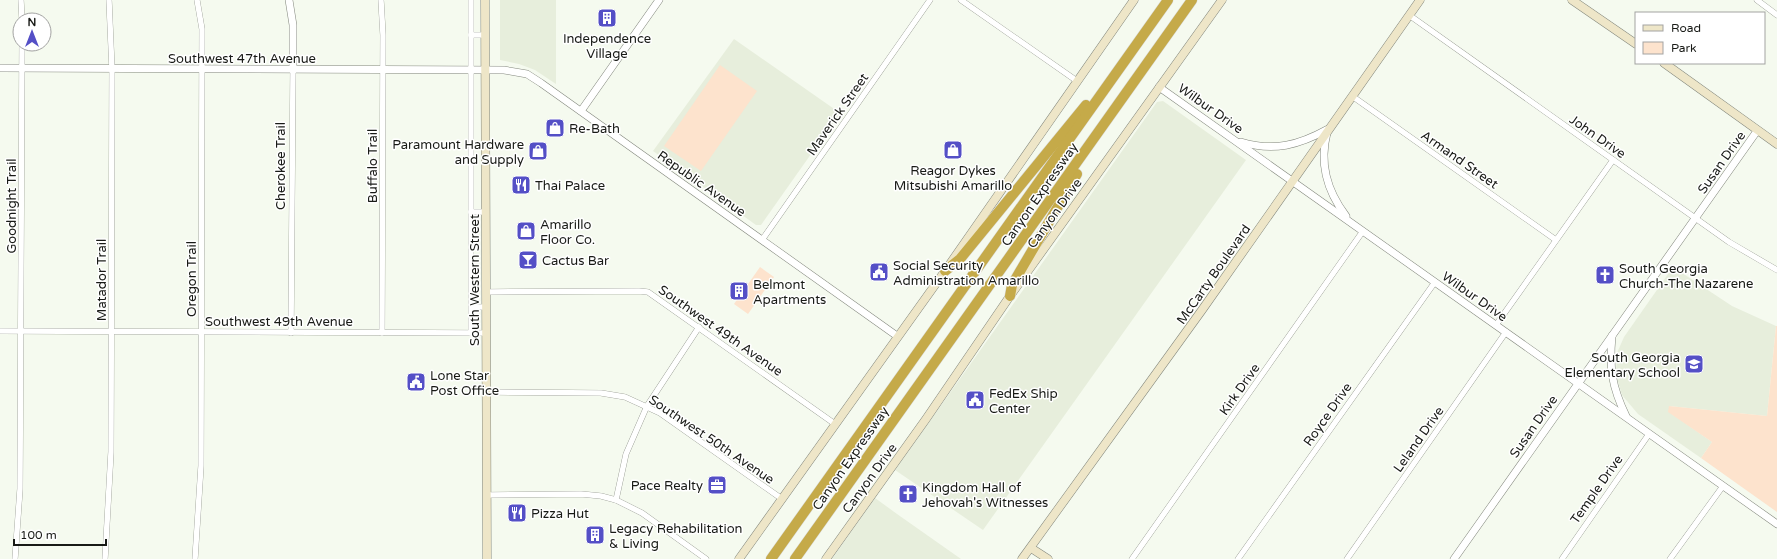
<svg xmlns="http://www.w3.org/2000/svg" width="1777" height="559" font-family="'Varela Round',sans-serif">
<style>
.built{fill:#e7eedc}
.green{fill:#fde3cd}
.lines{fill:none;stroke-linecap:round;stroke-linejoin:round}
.minor-casing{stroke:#83877d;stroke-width:6}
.tertiary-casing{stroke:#83877d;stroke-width:8}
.secondary-casing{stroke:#83877d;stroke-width:9}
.motorway-casing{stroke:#dadada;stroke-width:11}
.minor{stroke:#fff;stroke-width:5.5}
.tertiary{stroke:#fff;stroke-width:7}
.secondary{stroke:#eee6c8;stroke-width:8}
.motorway{stroke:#c5aa49;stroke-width:10}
.labels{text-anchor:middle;stroke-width:3;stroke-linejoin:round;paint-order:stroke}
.poi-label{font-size:13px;fill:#181a16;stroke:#fff;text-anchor:start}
.street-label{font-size:13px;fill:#181a16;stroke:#fff}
</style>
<rect width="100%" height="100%" fill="#f5faef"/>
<g class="built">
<polygon points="500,0 556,0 556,84 535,70 519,64 500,60"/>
<polygon points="734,39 840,113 761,225 756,225 653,151"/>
<polygon points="1163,101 1246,160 983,530 895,470 1157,102"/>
<polygon points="1673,267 1732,306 1776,326 1767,416 1669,406 1669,412 1712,442 1701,458 1638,414 1622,395 1616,375 1617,353 1624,337"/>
<polygon points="875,498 897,514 961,559 832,559"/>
</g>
<g class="green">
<polygon points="720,65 757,91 701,171 664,146"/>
<polygon points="760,267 774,277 748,314 734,304"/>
<polygon points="1776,326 1777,326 1777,512 1701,458 1712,442 1668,412 1669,406 1767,416"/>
</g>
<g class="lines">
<g class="minor-casing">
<g id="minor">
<polyline points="21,0 22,20"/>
<polyline points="381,0 383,35 382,333"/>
<polyline points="471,0 471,333"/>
<polyline points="961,0 1077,81"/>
<polyline points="1757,0 1777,15"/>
<polyline points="1409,15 1729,242 1777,270"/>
<polyline points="471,35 485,35"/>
<polyline points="1352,96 1556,240"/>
<polyline points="471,212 486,212"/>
<polyline points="762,240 930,0"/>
<polyline points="486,292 639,291 648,292 835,424"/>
<polyline points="472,307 486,307"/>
<polyline points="1496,325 1613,160"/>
<polyline points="0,331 486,333"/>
<polyline points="291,333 293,70"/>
<polyline points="487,392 601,393 625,397 660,413 782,499"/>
<polyline points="486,495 581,494 601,496 616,500 642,513 706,559"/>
<polyline points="616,500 626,454 647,406 699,327"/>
<polyline points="15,559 20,489 22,44"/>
<polyline points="105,559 111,452 112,69 109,0"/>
<polyline points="195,559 201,466 202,29 197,0"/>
<polyline points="1132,559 1363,231"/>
<polyline points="1238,559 1435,282"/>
<polyline points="1347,559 1506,332"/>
<polyline points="1562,559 1649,434"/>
<polyline points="1670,559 1723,486"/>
</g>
</g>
<g class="tertiary-casing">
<g id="tertiary">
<polyline points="289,0 293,25 293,70"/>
<polyline points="0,68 504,70 527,74 541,83 897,336"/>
<polyline points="1159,87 1777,524"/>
<polyline points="581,111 659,0"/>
<path d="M1327,133C1319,164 1327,191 1346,216"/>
<path d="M1241,142C1274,152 1299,145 1328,129"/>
<path d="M1612,336C1609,368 1612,387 1626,416"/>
<polyline points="1454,559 1757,131"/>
</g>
</g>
<g class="secondary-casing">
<g id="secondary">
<polyline points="485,0 487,559"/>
<polyline points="1572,0 1636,44"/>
<polyline points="1664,63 1777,144"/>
<polyline points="1031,548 1048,559"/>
<polyline points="739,559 945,271 1134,0"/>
<polyline points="826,559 926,419 1010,296 1222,0"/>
<polyline points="1022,559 1202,310 1420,0"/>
</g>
</g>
<g class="motorway-casing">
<g id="motorway">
<polyline points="945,271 960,259 1086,105"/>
<polyline points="1010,296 1012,285 1077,174"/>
<polyline points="771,559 1168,0"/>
<polyline points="795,559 1192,0"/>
</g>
</g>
<use href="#minor" class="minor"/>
<use href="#tertiary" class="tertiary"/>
<use href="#secondary" class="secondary"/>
<use href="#motorway" class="motorway"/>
</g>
<defs>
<g id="building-square" transform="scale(1)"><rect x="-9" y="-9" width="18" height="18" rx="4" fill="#544fc6" stroke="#fff"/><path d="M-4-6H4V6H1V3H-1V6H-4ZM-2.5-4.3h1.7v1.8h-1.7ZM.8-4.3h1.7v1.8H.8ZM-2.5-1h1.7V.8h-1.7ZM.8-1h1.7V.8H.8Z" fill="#fff"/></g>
<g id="shop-square" transform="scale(1)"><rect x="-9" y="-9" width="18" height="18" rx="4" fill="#544fc6" stroke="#fff"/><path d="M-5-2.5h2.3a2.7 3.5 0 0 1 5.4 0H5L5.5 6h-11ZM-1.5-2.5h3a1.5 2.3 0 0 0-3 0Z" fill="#fff"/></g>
<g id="restaurant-square" transform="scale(1)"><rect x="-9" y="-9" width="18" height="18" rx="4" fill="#544fc6" stroke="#fff"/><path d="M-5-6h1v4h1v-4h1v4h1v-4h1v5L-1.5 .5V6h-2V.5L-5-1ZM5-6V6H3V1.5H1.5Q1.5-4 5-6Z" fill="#fff"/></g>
<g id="bar-square" transform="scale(1)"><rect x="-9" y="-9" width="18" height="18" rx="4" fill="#544fc6" stroke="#fff"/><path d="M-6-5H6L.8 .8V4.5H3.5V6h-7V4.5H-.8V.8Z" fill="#fff"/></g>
<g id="civic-square" transform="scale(1)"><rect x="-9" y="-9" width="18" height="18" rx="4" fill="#544fc6" stroke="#fff"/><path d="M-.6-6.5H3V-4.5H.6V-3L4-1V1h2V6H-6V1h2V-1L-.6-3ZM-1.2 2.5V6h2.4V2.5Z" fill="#fff"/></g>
<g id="church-square" transform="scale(1)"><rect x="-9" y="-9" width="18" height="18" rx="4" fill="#544fc6" stroke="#fff"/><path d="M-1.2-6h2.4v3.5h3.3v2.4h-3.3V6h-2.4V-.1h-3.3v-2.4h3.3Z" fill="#fff"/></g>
<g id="school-square" transform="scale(1)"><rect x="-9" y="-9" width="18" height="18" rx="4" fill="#544fc6" stroke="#fff"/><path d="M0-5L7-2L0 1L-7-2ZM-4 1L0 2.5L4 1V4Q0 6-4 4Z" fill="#fff"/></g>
<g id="office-square" transform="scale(1)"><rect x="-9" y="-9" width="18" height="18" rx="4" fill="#544fc6" stroke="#fff"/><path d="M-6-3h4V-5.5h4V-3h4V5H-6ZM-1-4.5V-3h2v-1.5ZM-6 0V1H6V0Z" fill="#fff"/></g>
</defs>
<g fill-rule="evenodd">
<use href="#building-square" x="607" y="18"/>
<use href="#shop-square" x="555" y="128"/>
<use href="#shop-square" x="953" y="150"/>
<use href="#shop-square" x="538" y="151"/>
<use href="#restaurant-square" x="521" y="185"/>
<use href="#shop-square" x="526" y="231"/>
<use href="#bar-square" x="528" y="260"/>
<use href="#civic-square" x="879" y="272"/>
<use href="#church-square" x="1605" y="275"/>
<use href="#building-square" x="739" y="291"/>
<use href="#school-square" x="1694" y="364"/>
<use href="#civic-square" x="416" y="382"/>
<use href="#civic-square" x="975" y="400"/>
<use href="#office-square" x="717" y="485"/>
<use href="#church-square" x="908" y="494"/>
<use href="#restaurant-square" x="517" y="513"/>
<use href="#building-square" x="595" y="535"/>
</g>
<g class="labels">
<g class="poi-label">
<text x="607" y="43" text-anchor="middle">Independence<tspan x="607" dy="15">Village</tspan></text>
<text x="569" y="133">Re-Bath</text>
<text x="524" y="149" text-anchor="end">Paramount Hardware<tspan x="524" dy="15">and Supply</tspan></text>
<text x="953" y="175" text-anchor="middle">Reagor Dykes<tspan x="953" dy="15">Mitsubishi Amarillo</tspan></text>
<text x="535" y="190">Thai Palace</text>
<text x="540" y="229">Amarillo<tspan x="540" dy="15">Floor Co.</tspan></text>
<text x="542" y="265">Cactus Bar</text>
<text x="893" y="270">Social Security<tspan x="893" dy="15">Administration Amarillo</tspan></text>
<text x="1619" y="273">South Georgia<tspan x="1619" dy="15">Church-The Nazarene</tspan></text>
<text x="753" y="289">Belmont<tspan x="753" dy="15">Apartments</tspan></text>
<text x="1680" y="362" text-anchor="end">South Georgia<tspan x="1680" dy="15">Elementary School</tspan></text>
<text x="430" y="380">Lone Star<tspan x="430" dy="15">Post Office</tspan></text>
<text x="989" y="398">FedEx Ship<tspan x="989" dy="15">Center</tspan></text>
<text x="703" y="490" text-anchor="end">Pace Realty</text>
<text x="922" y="492">Kingdom Hall of<tspan x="922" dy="15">Jehovah's Witnesses</tspan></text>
<text x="531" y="518">Pizza Hut</text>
<text x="609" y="533">Legacy Rehabilitation<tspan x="609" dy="15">&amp; Living</tspan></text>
</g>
<g class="street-label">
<text x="242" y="63">Southwest 47th Avenue</text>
<text transform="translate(1211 108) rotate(35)" y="5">Wilbur Drive</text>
<text transform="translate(837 114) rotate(-55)" y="5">Maverick Street</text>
<text transform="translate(1598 136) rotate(35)" y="5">John Drive</text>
<text transform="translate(1460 159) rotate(35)" y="5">Armand Street</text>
<text transform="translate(1721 162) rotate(-55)" y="5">Susan Drive</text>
<text transform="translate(280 166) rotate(-90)" y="5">Cherokee Trail</text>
<text transform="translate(372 166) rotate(-90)" y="5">Buffalo Trail</text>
<text transform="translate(702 183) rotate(35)" y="5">Republic Avenue</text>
<text transform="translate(1039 194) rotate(-55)" y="5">Canyon Expressway</text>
<text transform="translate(11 206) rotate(-90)" y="5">Goodnight Trail</text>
<text transform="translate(1054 213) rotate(-54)" y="5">Canyon Drive</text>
<text transform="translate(1213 274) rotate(-55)" y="5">McCarty Boulevard</text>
<text transform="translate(191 279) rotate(-90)" y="5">Oregon Trail</text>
<text transform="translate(101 280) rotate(-90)" y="5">Matador Trail</text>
<text transform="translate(474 280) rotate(-90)" y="5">South Western Street</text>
<text transform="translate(1475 296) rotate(35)" y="5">Wilbur Drive</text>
<text x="279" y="326">Southwest 49th Avenue</text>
<text transform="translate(721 330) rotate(35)" y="5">Southwest 49th Avenue</text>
<text transform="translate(1239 389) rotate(-55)" y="5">Kirk Drive</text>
<text transform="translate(1327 414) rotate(-55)" y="5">Royce Drive</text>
<text transform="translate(1533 426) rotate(-55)" y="5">Susan Drive</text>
<text transform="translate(712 439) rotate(34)" y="5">Southwest 50th Avenue</text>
<text transform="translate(1418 439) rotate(-55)" y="5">Leland Drive</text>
<text transform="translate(850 458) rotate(-55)" y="5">Canyon Expressway</text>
<text transform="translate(869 478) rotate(-54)" y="5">Canyon Drive</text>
<text transform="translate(1596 489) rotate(-55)" y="5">Temple Drive</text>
</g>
</g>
<rect x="1635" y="12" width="130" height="52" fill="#ffffff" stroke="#a3a3a2"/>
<rect x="1643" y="25" width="20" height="6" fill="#eee6c8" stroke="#a3a3a2"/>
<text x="1671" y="32" font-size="12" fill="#181a16">Road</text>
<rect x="1643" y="42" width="20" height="12" fill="#fde3cd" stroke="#a3a3a2"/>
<text x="1671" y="52" font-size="12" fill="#181a16">Park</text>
<g transform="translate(32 32)"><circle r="19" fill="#ffffff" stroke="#a3a3a2"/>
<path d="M0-3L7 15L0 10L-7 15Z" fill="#544fc6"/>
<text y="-6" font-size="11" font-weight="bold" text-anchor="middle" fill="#181a16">N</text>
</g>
<path d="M14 539v6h92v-6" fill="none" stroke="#181a16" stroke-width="2"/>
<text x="20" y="539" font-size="12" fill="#181a16" stroke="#ffffff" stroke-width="3" paint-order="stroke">100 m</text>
</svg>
